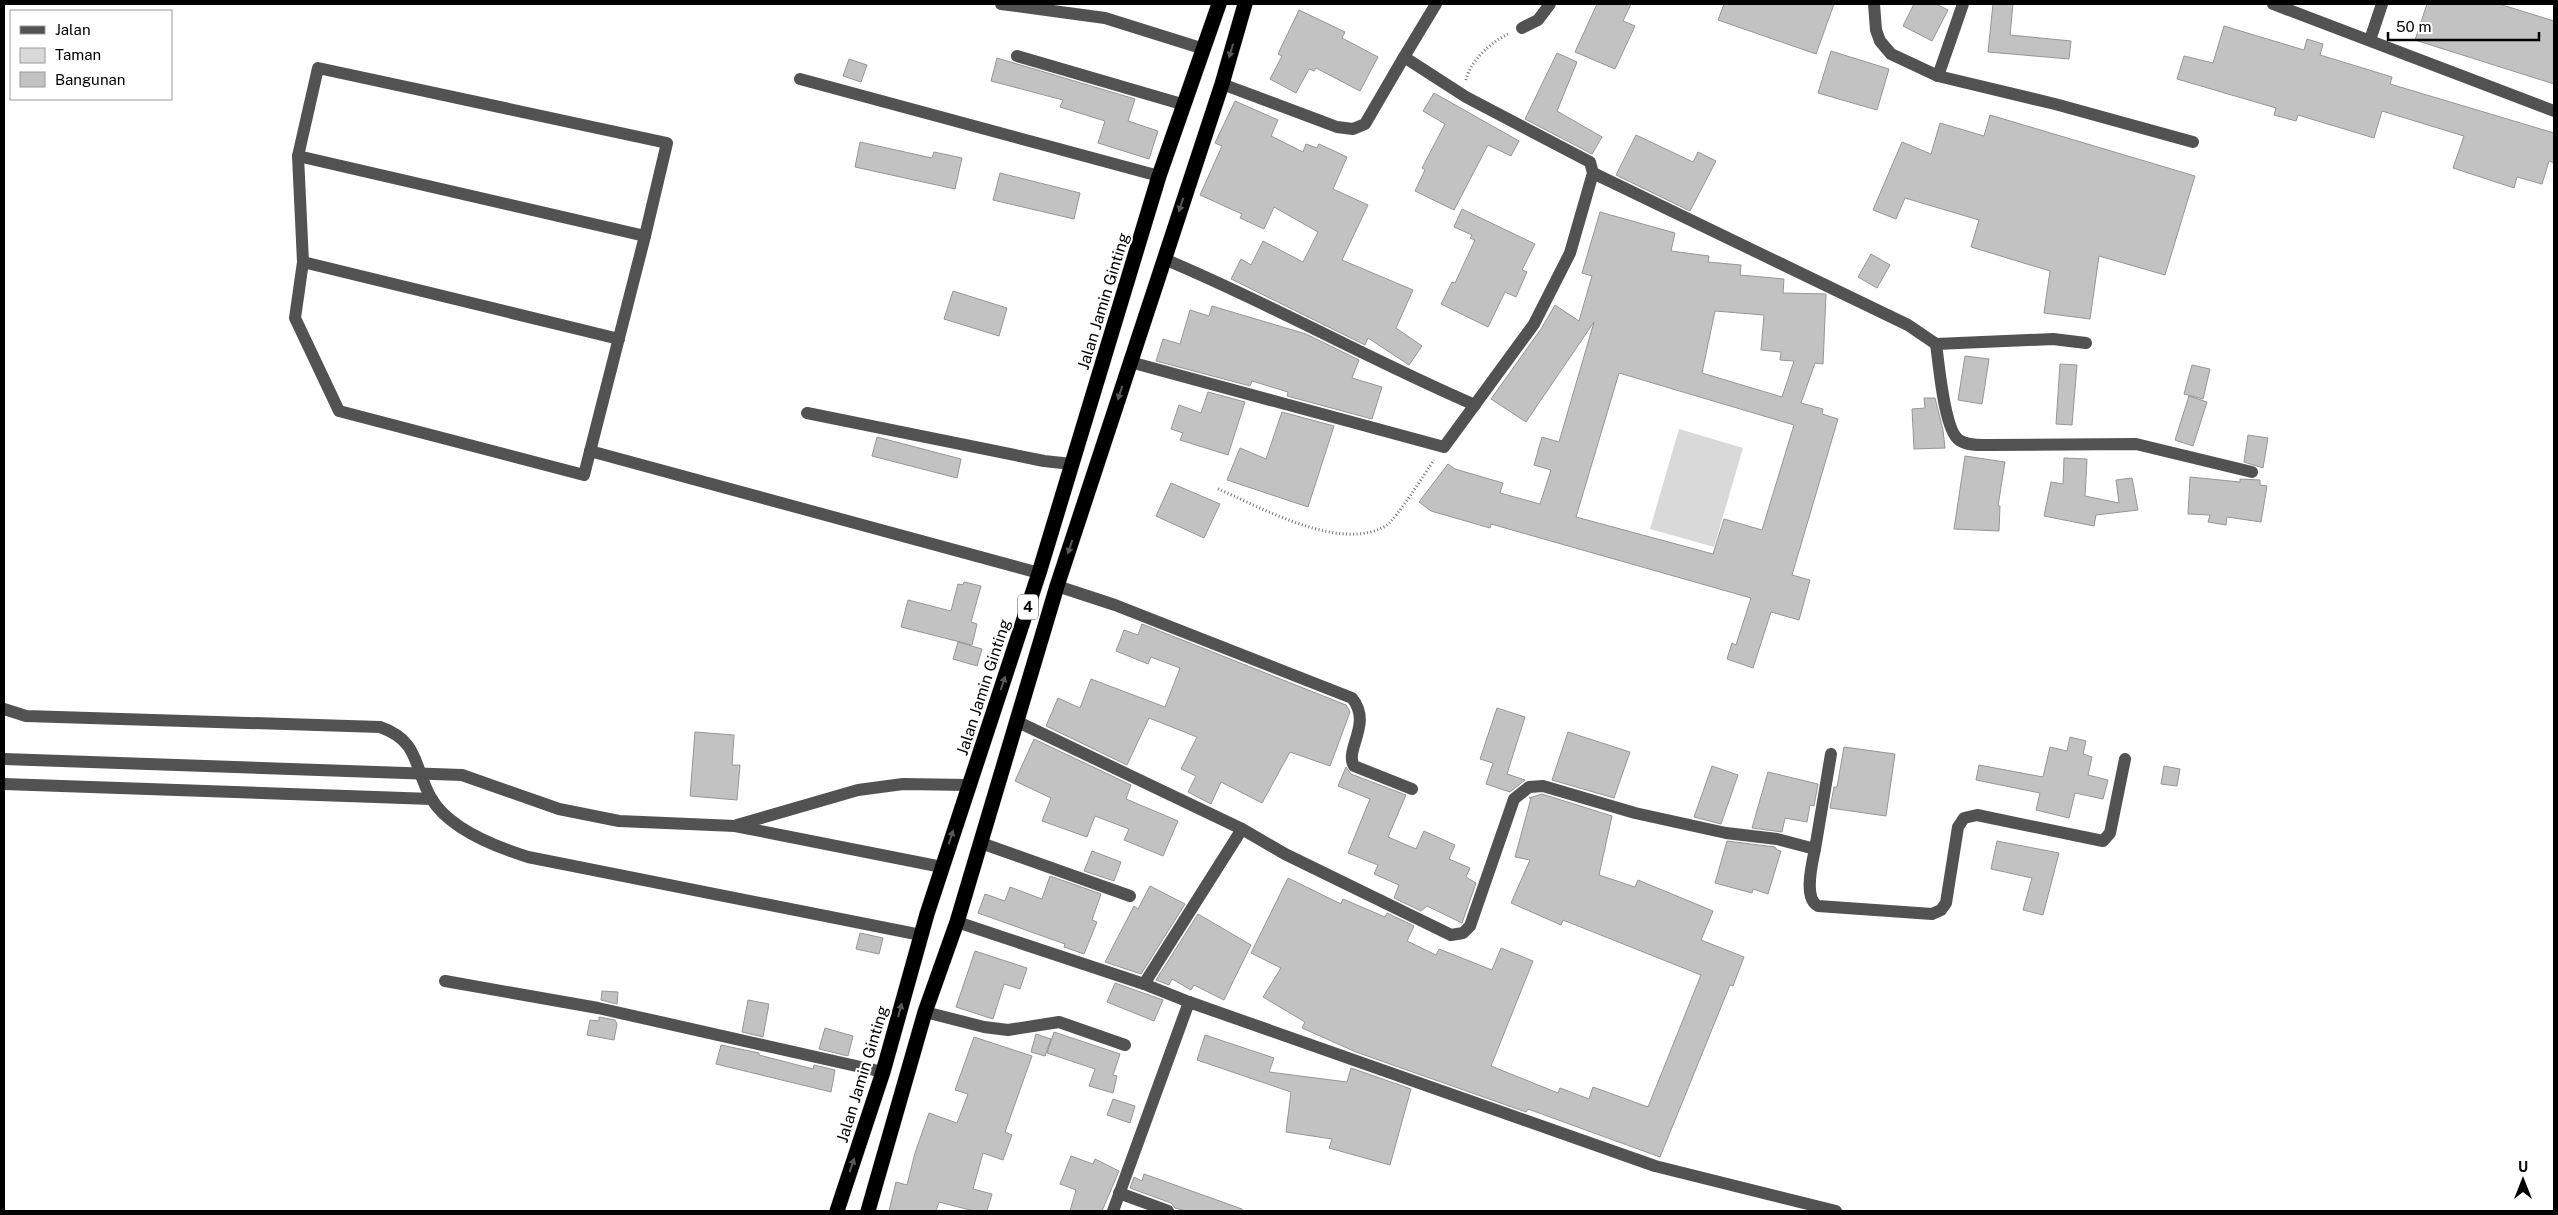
<svg xmlns="http://www.w3.org/2000/svg" width="2558" height="1215" font-family="'Public Sans',sans-serif">
<style>
.green{fill:#d9d9d9}
.building{fill:#c2c2c2;stroke:#969696;fill-rule:evenodd}
.lines{fill:none;stroke-linecap:round;stroke-linejoin:round}
.highway-casing{stroke:#dbdbdb;stroke-width:16}
.path{stroke:#747474;stroke-width:3;stroke-dasharray:1 2.5;stroke-linecap:butt}
.minor{stroke:#525252;stroke-width:12}
.highway{stroke:#000;stroke-width:15}
.oneway{fill:#595959}
.labels{text-anchor:middle;stroke-width:4;stroke-linejoin:round;paint-order:stroke}
.shield{fill:#fff;stroke:#4c4c4c;stroke-width:1}
.shield-label{font-size:15px;font-weight:bold;fill:#000}
.street-label{font-size:16px;fill:#000;stroke:#fff}
</style>
<rect width="100%" height="100%" fill="#fff"/>
<polygon class="green" points="1679,429 1743,448 1714,547 1650,529"/>
<g class="building">
<polygon points="1597,4 1631,4 1623,21 1635,26 1615,69 1575,52"/>
<polygon points="1724,4 1834,4 1816,54 1718,20"/>
<polygon points="1914,4 1936,4 1948,10 1932,41 1903,26"/>
<polygon points="1993,4 2013,4 2010,35 2071,41 2069,59 1988,52"/>
<polygon points="2427,4 2499,4 2554,21 2554,84 2415,40"/>
<polygon points="1299,10 1345,32 1342,38 1378,57 1360,91 1316,68 1314,71 1309,69 1296,93 1270,79 1282,56 1278,54"/>
<polygon points="2224,26 2304,50 2307,39 2323,44 2320,55 2392,77 2390,84 2554,133 2554,163 2549,161 2542,184 2517,177 2514,188 2453,168 2464,136 2382,111 2374,138 2298,115 2296,121 2274,115 2276,108 2177,79 2184,56 2213,63"/>
<polygon points="1831,51 1889,69 1877,110 1818,93"/>
<polygon points="1557,53 1577,62 1557,111 1602,137 1592,154 1525,119"/>
<polygon points="997,58 1135,99 1128,121 1158,131 1149,159 1098,143 1105,121 1060,107 1063,100 991,81"/>
<polygon points="849,59 867,65 861,82 843,76"/>
<polygon points="1434,93 1519,141 1511,156 1488,145 1454,210 1415,191 1425,170 1422,168 1445,124 1423,111"/>
<polygon points="1235,101 1278,120 1271,136 1303,152 1306,144 1317,148 1319,144 1347,157 1333,189 1368,205 1342,260 1413,290 1396,328 1422,346 1409,365 1368,338 1365,345 1231,279 1241,259 1251,265 1263,241 1303,262 1318,232 1274,207 1264,229 1240,218 1242,214 1200,195 1222,146 1215,143"/>
<polygon points="1990,115 2195,176 2165,275 2099,256 2090,319 2044,313 2050,271 1971,247 1979,220 1905,198 1896,219 1873,210 1902,142 1931,154 1940,123 1984,136"/>
<polygon points="1636,135 1693,162 1698,152 1716,161 1690,211 1616,175"/>
<polygon points="860,142 932,158 934,152 962,158 955,189 855,167"/>
<polygon points="1000,173 1080,193 1074,219 993,200"/>
<polygon points="1462,209 1535,244 1522,270 1527,272 1516,297 1505,292 1488,327 1441,304 1452,282 1455,283 1475,240 1470,238 1472,235 1454,227"/>
<path d="M1600,212L1675,233L1671,251L1709,256L1708,262L1741,265L1740,275L1784,279L1783,293L1826,294L1823,364L1815,363L1801,403L1823,409L1822,414L1838,419L1792,575L1810,580L1799,620L1771,612L1753,668L1727,659L1732,643L1736,645L1751,598L1491,524L1490,528L1431,511L1419,502L1448,464L1455,469L1503,483L1500,493L1540,504L1551,470L1534,465L1542,437L1559,442L1594,322L1526,422L1491,399L1541,329L1555,305L1579,321L1592,276L1582,273ZM1715,311L1764,315L1761,350L1781,352L1780,360L1794,361L1782,397L1702,373ZM1619,373L1794,425L1762,530L1724,519L1713,554L1576,517Z"/>
<polygon points="1871,254 1890,265 1877,288 1858,277"/>
<polygon points="953,291 1007,308 999,336 944,319"/>
<polygon points="1212,306 1306,334 1359,360 1352,378 1382,387 1372,419 1287,396 1288,392 1252,381 1250,386 1156,361 1163,339 1180,344 1190,310 1209,316"/>
<polygon points="1965,356 1989,359 1982,404 1958,400"/>
<polygon points="2060,364 2077,365 2072,425 2056,424"/>
<polygon points="2192,365 2210,369 2203,399 2184,394"/>
<polygon points="1208,392 1245,402 1228,455 1180,440 1183,433 1171,429 1179,405 1201,413"/>
<polygon points="2189,396 2207,402 2193,446 2175,440"/>
<polygon points="1924,398 1935,398 1943,430 1945,448 1914,449 1912,409 1925,408"/>
<polygon points="1282,412 1334,426 1308,507 1227,480 1240,448 1266,459"/>
<polygon points="2248,435 2268,438 2263,468 2244,462"/>
<polygon points="877,437 961,459 957,478 872,456"/>
<polygon points="1965,456 2005,462 1998,506 2000,506 1999,531 1954,529"/>
<polygon points="2064,458 2087,459 2085,496 2119,503 2116,480 2132,478 2138,510 2096,515 2094,526 2044,516 2051,482 2063,484"/>
<polygon points="2190,477 2240,482 2240,479 2260,480 2260,485 2267,486 2261,522 2227,517 2226,525 2208,522 2210,515 2188,514"/>
<polygon points="1171,483 1220,504 1204,538 1156,516"/>
<polygon points="964,582 981,586 971,622 977,624 972,645 901,627 908,600 951,611 958,584 963,585"/>
<polygon points="1142,624 1346,705 1350,712 1330,766 1290,752 1262,803 1221,782 1211,804 1188,792 1196,776 1181,769 1197,737 1149,718 1127,765 1046,726 1058,698 1080,708 1091,679 1165,707 1180,668 1151,657 1148,664 1116,651 1124,630 1138,635"/>
<polygon points="958,642 982,649 977,666 953,659"/>
<polygon points="1497,708 1525,717 1507,774 1525,780 1510,792 1486,784 1493,763 1480,759"/>
<polygon points="695,732 734,735 732,765 740,765 737,800 690,796"/>
<polygon points="1568,732 1630,752 1614,798 1552,780"/>
<polygon points="2070,737 2086,741 2083,754 2092,757 2088,775 2108,780 2103,799 2075,793 2069,818 2036,810 2040,793 1976,780 1979,765 2043,777 2050,747 2067,751"/>
<polygon points="1034,739 1131,785 1126,799 1178,821 1163,856 1124,840 1129,829 1095,816 1087,837 1042,821 1051,798 1015,781"/>
<polygon points="1844,747 1895,754 1886,816 1830,808 1834,787 1837,787"/>
<polygon points="1712,766 1738,775 1721,824 1694,817"/>
<polygon points="2164,766 2180,769 2177,786 2161,784"/>
<polygon points="1346,767 1351,774 1406,795 1388,837 1416,849 1424,831 1455,845 1449,859 1470,868 1466,877 1476,883 1462,923 1427,906 1421,911 1394,898 1399,885 1374,874 1378,865 1348,853 1370,799 1338,786"/>
<polygon points="1768,772 1818,784 1814,806 1810,805 1807,822 1785,818 1782,832 1752,828"/>
<polygon points="1542,794 1612,816 1599,875 1635,887 1638,880 1713,911 1701,940 1744,957 1733,986 1730,985 1660,1157 1528,1109 1526,1112 1356,1052 1302,1028 1305,1022 1263,997 1281,968 1251,953 1288,878 1341,904 1343,899 1385,917 1387,913 1414,926 1407,941 1436,955 1439,949 1492,970 1501,948 1533,961 1491,1066 1558,1093 1560,1088 1589,1099 1593,1087 1648,1107 1701,975 1563,920 1561,925 1511,903 1530,860 1515,857 1531,798 1529,798"/>
<polygon points="1727,841 1775,847 1777,850 1781,851 1768,894 1753,889 1752,893 1715,883"/>
<polygon points="1997,841 2059,853 2043,915 2023,910 2032,878 1991,869"/>
<polygon points="1092,851 1121,862 1114,881 1084,871"/>
<polygon points="1050,876 1101,894 1092,920 1097,922 1084,954 1064,947 1065,944 978,913 985,894 1005,901 1010,887 1042,899"/>
<polygon points="1150,886 1185,904 1141,974 1105,962 1134,906 1138,909"/>
<polygon points="1198,914 1251,945 1224,1000 1194,985 1191,990 1172,979 1169,985 1156,980"/>
<polygon points="860,933 883,938 879,954 856,949"/>
<polygon points="975,951 1027,968 1020,989 1004,984 993,1019 956,1007"/>
<polygon points="1115,983 1163,1000 1154,1021 1107,1002"/>
<polygon points="602,991 618,992 617,1004 601,1000"/>
<polygon points="748,1000 769,1004 763,1037 742,1032"/>
<polygon points="599,1017 615,1020 617,1024 614,1040 587,1035 590,1020 599,1021"/>
<polygon points="825,1028 853,1036 848,1056 819,1049"/>
<polygon points="1054,1032 1120,1054 1113,1075 1117,1076 1113,1093 1089,1086 1095,1069 1047,1053"/>
<polygon points="1036,1034 1051,1039 1045,1056 1031,1052"/>
<polygon points="1205,1035 1274,1058 1269,1072 1347,1082 1351,1068 1411,1089 1390,1165 1329,1148 1332,1139 1286,1132 1291,1092 1197,1060"/>
<polygon points="974,1037 1032,1056 1005,1132 1012,1135 1003,1160 983,1153 973,1189 992,1194 987,1211 974,1211 939,1202 936,1211 889,1211 896,1182 907,1185 915,1153 929,1113 957,1123 968,1094 955,1090"/>
<polygon points="721,1045 759,1053 759,1055 813,1069 814,1065 835,1070 831,1092 716,1064"/>
<polygon points="1113,1099 1135,1106 1130,1123 1107,1115"/>
<polygon points="1071,1156 1093,1164 1095,1159 1119,1171 1102,1211 1070,1211 1076,1190 1060,1184"/>
<polygon points="1144,1174 1242,1209 1242,1211 1186,1211 1175,1208 1171,1203 1130,1188 1134,1177 1142,1181"/>
</g>
<g class="lines">
<g class="highway-casing">
<g id="highway">
<polyline points="837,1211 883,1072 927,914 1039,573 1159,176 1219,4"/>
<polyline points="868,1211 925,1012 957,922 1057,586 1222,84 1245,4"/>
</g>
</g>
<g class="path">
<path d="M1466,80C1470,61 1491,42 1508,34"/>
<path d="M1218,489C1261,507 1342,554 1387,525C1396,519 1426,472 1434,460"/>
</g>
<g class="minor">
<polyline points="1001,4 1105,18 1204,49"/>
<polyline points="1874,4 1876,30 1880,41 1891,54 1938,76 2055,104 2193,142"/>
<polyline points="2273,4 2554,111"/>
<polyline points="1522,28 1538,20 1550,4"/>
<polyline points="2370,40 2382,4"/>
<polyline points="1017,56 1185,105"/>
<polyline points="1404,57 1436,4"/>
<polygon points="318,68 667,143 645,236 584,475 339,411 295,318 303,262 298,156"/>
<polyline points="1938,76 1963,4"/>
<polyline points="800,79 1159,176"/>
<polyline points="298,156 645,236"/>
<polyline points="1593,173 1908,325 1936,344 2053,339 2086,343"/>
<path d="M1164,259C1270,303 1370,360 1475,405"/>
<polyline points="303,262 619,339"/>
<path d="M1936,344C1939,364 1944,430 1959,440C1968,446 1980,445 1989,445L2136,444L2252,472"/>
<polyline points="1130,362 1444,447 1534,324 1570,253 1593,173 1590,162 1466,97 1404,57 1365,124 1353,129 1337,127 1222,84"/>
<polyline points="807,413 1044,461 1072,464"/>
<polyline points="590,451 1039,573"/>
<path d="M1057,586L1115,605L1352,698C1373,724 1344,749 1354,766L1412,789"/>
<path d="M4,709L26,716L380,727C420,741 413,766 431,798C449,829 496,847 528,857L921,935"/>
<path d="M1018,722L1242,829L1285,854L1451,935L1463,933L1470,926L1514,799L1529,787L1543,786L1635,813L1726,833L1777,839L1815,849C1812,864 1803,898 1818,906L1932,914L1941,910L1946,903L1958,827L1964,818L1977,815L2103,841L2110,833L2125,759"/>
<polyline points="4,759 462,775 559,809 619,821 735,826 942,867"/>
<polyline points="4,784 432,799"/>
<polyline points="737,825 858,790 903,784 969,785"/>
<polyline points="981,843 1130,896"/>
<polyline points="1815,849 1831,754"/>
<polyline points="957,922 1144,984 1189,1002 1655,1166 1836,1211"/>
<polyline points="445,981 598,1008 883,1072"/>
<polyline points="1144,984 1242,829"/>
<polyline points="925,1012 984,1027 1008,1030 1059,1022 1125,1045"/>
<polyline points="1119,1193 1168,1211"/>
<polyline points="1113,1211 1189,1002"/>
</g>
<use href="#highway" class="highway"/>
</g>
<defs><path id="oneway-solid" d="M-6-.8H1V-3.2L6.5 0L1 3.2V.8H-6Z" transform="scale(1.25)"/></defs>
<g class="oneway">
<use href="#oneway-solid" transform="translate(1231 51) rotate(106)"/>
<use href="#oneway-solid" transform="translate(1181 205) rotate(108)"/>
<use href="#oneway-solid" transform="translate(1120 393) rotate(108)"/>
<use href="#oneway-solid" transform="translate(1070 547) rotate(108)"/>
<use href="#oneway-solid" transform="translate(1003 683) rotate(-72)"/>
<use href="#oneway-solid" transform="translate(951 837) rotate(-72)"/>
<use href="#oneway-solid" transform="translate(900 1010) rotate(-75)"/>
<use href="#oneway-solid" transform="translate(852 1165) rotate(-71)"/>
</g>
<g class="labels">
<rect class="shield" x="1018" y="594.5" width="20" height="25" rx="4"/>
<g class="shield-label">
<text x="1028" y="612">4</text>
</g>
<g class="street-label">
<text transform="translate(1103 301) rotate(-73)" y="6">Jalan Jamin Ginting</text>
<text transform="translate(983 687) rotate(-72)" y="6">Jalan Jamin Ginting</text>
<text transform="translate(862 1074) rotate(-73)" y="6">Jalan Jamin Ginting</text>
</g>
</g>
<rect width="2558" height="1215" fill="none" stroke="#000000" stroke-width="10"/>
<rect x="10" y="10" width="162" height="90" fill="#ffffff" stroke="#999999"/>
<rect x="20" y="26" width="25" height="8" fill="#525252" stroke="#999999"/>
<text x="55" y="35" font-size="15" fill="#000000">Jalan</text>
<rect x="20" y="48" width="25" height="15" fill="#d9d9d9" stroke="#999999"/>
<text x="55" y="60" font-size="15" fill="#000000">Taman</text>
<rect x="20" y="72" width="25" height="15" fill="#c2c2c2" stroke="#999999"/>
<text x="55" y="85" font-size="15" fill="#000000">Bangunan</text>
<g transform="translate(2523 1180)" stroke="#ffffff" stroke-width="4" paint-order="stroke">
<path d="M0-4L9 19L0 12L-9 19Z" fill="#000000"/>
<text y="-8" font-size="14" font-weight="bold" text-anchor="middle" fill="#000000">U</text>
</g>
<path d="M2388 32v8h151v-8" fill="none" stroke="#000000" stroke-width="2.5"/>
<text x="2396" y="32" font-size="15" fill="#000000" stroke="#ffffff" stroke-width="4" paint-order="stroke">50 m</text>
</svg>
